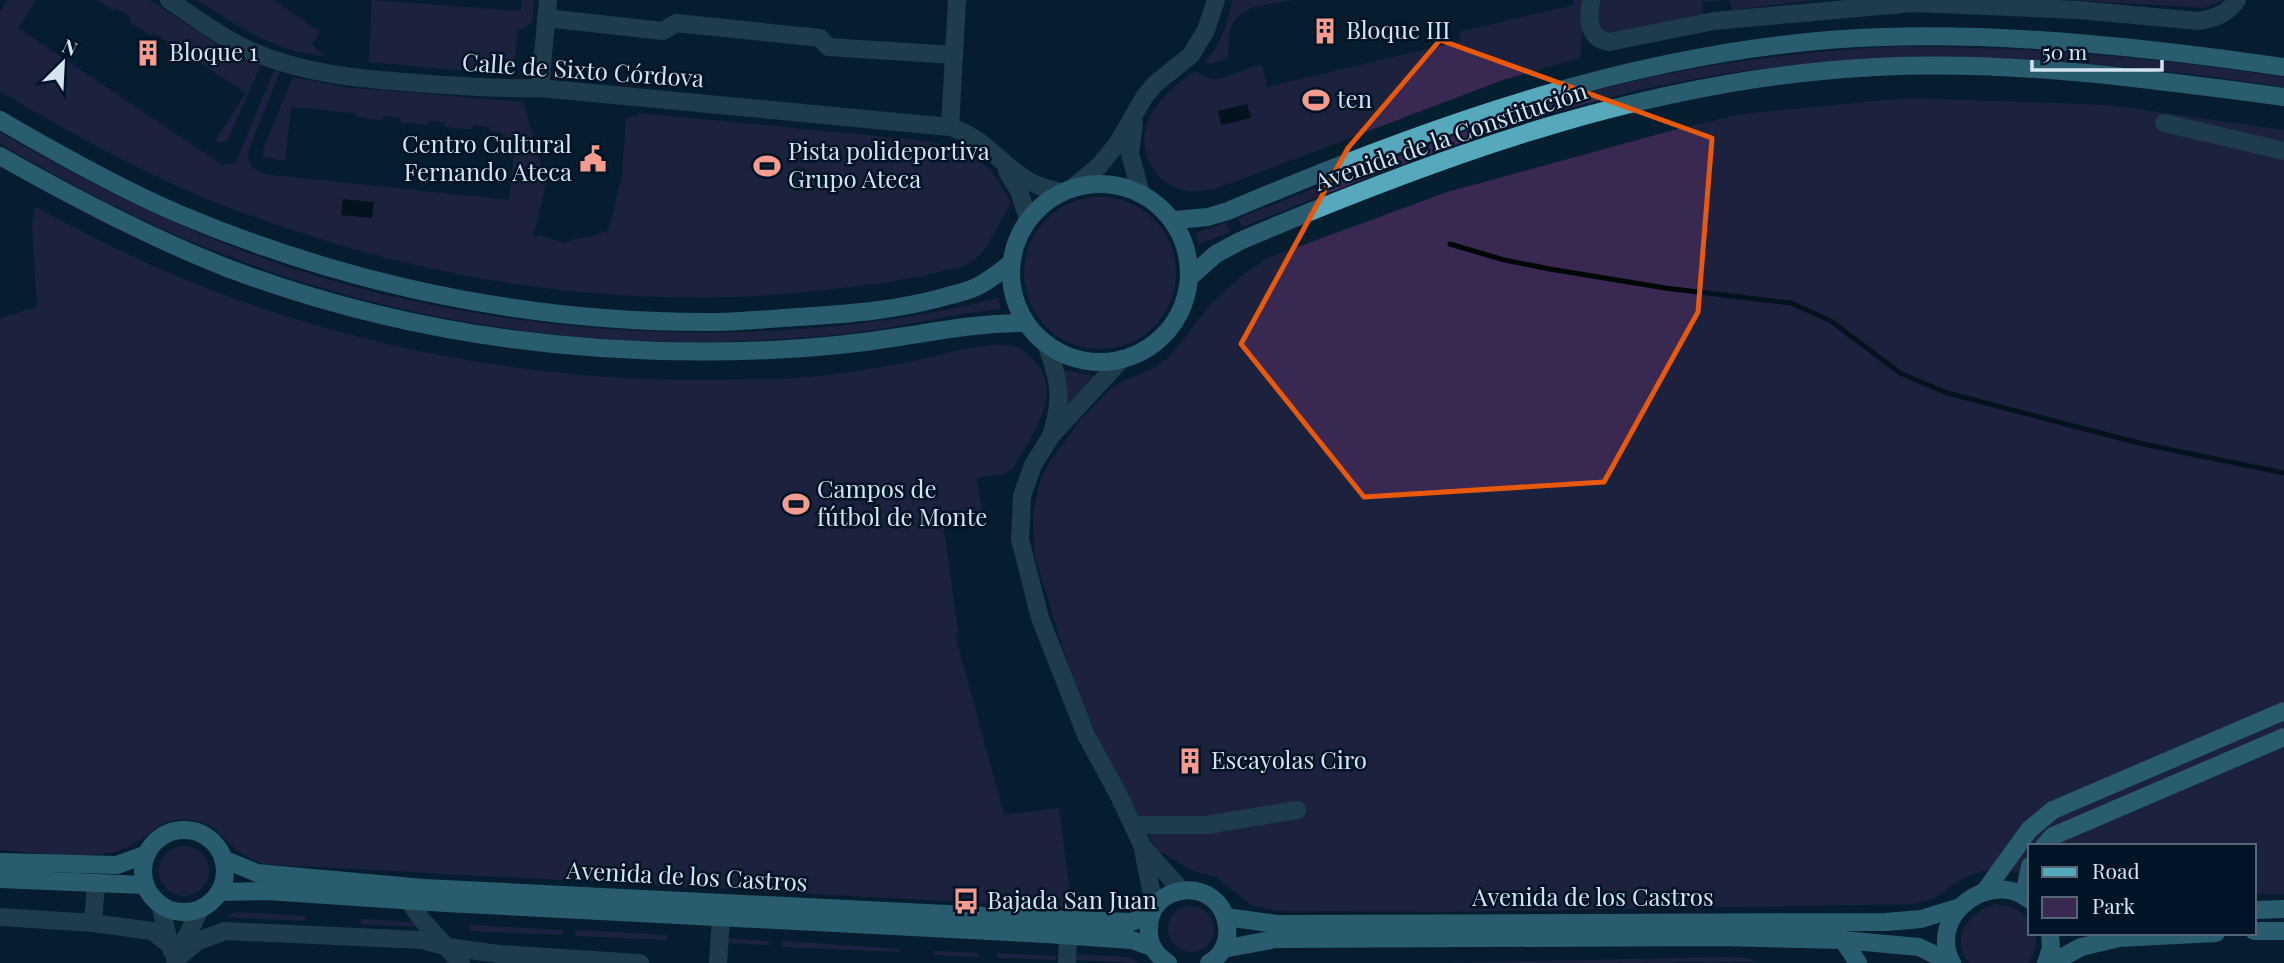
<svg xmlns="http://www.w3.org/2000/svg" width="2284" height="963" font-family="'Playfair Display',serif">
<style>
.green{fill:#392851}
.water{fill:#000807}
.lines{fill:none;stroke-linecap:round;stroke-linejoin:round}
.stream{stroke:#000807;stroke-width:5}
.minor{stroke:#3c626b;stroke-width:18}
.major{stroke:#56a9bc;stroke-width:18}
.marked{fill:none;stroke:#e8590c;stroke-width:5;stroke-linejoin:round}
.labels{text-anchor:middle;stroke-width:5;stroke-linejoin:round;paint-order:stroke}
.poi-label{font-size:24px;fill:#d5e3f0;stroke:#001425;text-anchor:start}
.street-label{font-size:24px;fill:#d5e3f0;stroke:#001425}
</style>
<rect width="100%" height="100%" fill="#051e30"/>
<g class="green">
<path d="M7,0H36L18,28L223,165L233,164L237,160L274,70L280,72L248,152C248,164 253,170 263,174L509,200L514,152L510,151L511,143L503,142V133L490,131V127L473,125L472,129H469L445,127V122L428,121L427,125L401,122L400,118L383,116V120H379L356,117V113L291,107L285,161L264,157L263,149L293,77L344,87L523,102L546,183L533,238L539,235L564,243C582,235 593,240 609,229L622,175L626,119L631,116L638,117L639,113L927,141C973,151 989,160 1011,203C997,223 991,251 968,264C963,268 954,269 947,270C910,280 872,284 834,289C617,316 394,277 193,193C126,164 62,128 0,91V12Z"/>
<polygon points="97,0 150,0 221,47 261,65 226,143 215,141 246,93 191,57 189,61 166,46 168,42 154,33 150,35 129,21 131,17 116,8 114,11"/>
<path d="M198,0H273L320,32L312,44L325,56C279,53 234,25 198,0Z"/>
<polygon points="372,0 521,11 522,0 534,0 532,22 523,29 518,29 514,70 510,75 369,62"/>
<path d="M1232,0H1293C1270,5 1239,3 1230,30C1227,39 1230,49 1227,58C1220,62 1213,65 1205,62C1221,44 1228,23 1232,0Z"/>
<path d="M1574,0H1585L1580,58L1503,80L1215,189C1202,191 1190,193 1177,188C1152,179 1137,147 1148,121C1156,101 1177,83 1196,71C1219,91 1238,67 1262,65L1267,87L1461,41L1459,32L1574,5Z"/>
<path d="M1596,0H1718V1L1702,2L1703,14L1611,33C1595,28 1597,14 1596,0Z"/>
<polygon points="1730,0 1816,0 1732,10"/>
<polygon points="2072,0 2225,0 2204,8"/>
<path d="M1883,47C2018,45 2151,57 2284,77V87C2056,52 1832,40 1607,98C1482,130 1362,180 1242,227L1238,218C1339,180 1439,138 1543,105C1653,71 1768,54 1883,47Z"/>
<path d="M1907,98L2108,105L2284,130V894H2254V846H2030V877C2006,867 1979,867 1957,882C1949,887 1942,894 1934,898C1927,900 1920,902 1913,904L1443,912L1275,911L1251,905L1216,877L1191,870L1156,849L1100,742L1076,690L1035,557L1033,515L1040,481L1049,463L1080,420L1108,391L1121,382L1156,367L1171,355L1209,306L1238,279L1265,259L1447,192L1670,131L1742,114Z"/>
<path d="M0,132C92,186 189,234 291,268C510,340 775,354 999,298L1000,309C967,313 935,319 902,325C862,333 821,337 781,339C576,353 367,317 178,236C117,209 58,177 0,144Z"/>
<circle cx="1100" cy="273" r="76"/>
<path d="M35,206C242,325 481,383 720,380C745,379 771,380 796,378C830,376 865,370 899,364C928,360 994,336 1019,348C1026,351 1031,358 1036,363C1064,395 1029,439 1013,468L1005,474L977,478L982,513H942L958,633L955,634L1004,815L1059,808L1072,908L262,864C252,859 242,855 234,848C223,839 216,826 201,822C164,812 155,833 128,847C98,862 35,852 0,850V318L37,307L32,224Z"/>
<polygon points="1226,223 1230,232 1199,244 1195,233"/>
<polygon points="1064,370 1094,376 1067,406 1067,382"/>
<circle cx="184" cy="871" r="25"/>
<path d="M1995,904C2014,906 2030,912 2030,933H2035C2038,944 2034,954 2029,963H1969C1949,937 1969,912 1995,904Z"/>
<circle cx="1191" cy="929" r="23"/>
<polygon points="235,912 306,916 305,921 225,917"/>
<polygon points="361,919 411,922 416,927 360,924"/>
<polygon points="470,925 563,930 564,931 561,935 471,931 469,927"/>
<polygon points="576,930 667,935 667,940 576,936 574,934"/>
<polygon points="727,938 769,941 770,945 726,943"/>
<polygon points="783,941 900,949 900,952 783,947 781,944"/>
<polygon points="934,951 978,953 979,957 934,955"/>
<polygon points="997,953 1058,956 1055,960 997,958"/>
<polygon points="1072,954 1130,957 1138,963 1073,960"/>
<polygon points="1728,957 1746,958 1759,962 1444,963"/>
</g>
<g class="water">
<polygon points="1247,104 1251,118 1221,125 1218,111"/>
<polygon points="343,199 374,202 372,218 341,215"/>
</g>
<g class="lines">
<polyline class="stream" points="1450,244 1504,260 1550,269 1665,288 1791,303 1831,321 1900,373 1947,393 2143,444 2284,473"/>
<g class="minor">
<path d="M169,0C196,18 222,38 251,51C304,74 361,79 418,83C459,86 499,89 540,88L950,127C985,138 996,160 1024,178C1035,186 1048,189 1061,192"/>
<path d="M1591,0C1588,18 1587,38 1609,42L1714,21L1913,3L2079,10L2199,21C2216,18 2227,14 2237,0"/>
<polyline points="546,18 663,31 676,23 820,38 828,47 954,55"/>
<polyline points="540,88 548,0"/>
<polyline points="1134,123 1130,154 1141,194"/>
<polyline points="2164,123 2284,151"/>
<polyline points="950,127 957,0"/>
<polyline points="1007,171 1019,191 1028,218"/>
<polyline points="1071,189 1099,166 1117,144 1145,96 1155,84 1191,55 1206,30 1216,0"/>
<path d="M1047,346C1060,383 1063,398 1051,436"/>
<polyline points="1122,359 1051,436 1033,465 1022,496 1020,539 1040,618 1086,735 1117,792 1143,847 1181,890"/>
<polyline points="1133,825 1207,825 1297,810"/>
<polyline points="1143,850 1151,890 1157,904"/>
<polyline points="409,901 422,920 461,963"/>
<polyline points="160,904 171,950"/>
<polyline points="0,917 93,923 152,931 169,944"/>
<polyline points="93,923 96,883"/>
<polyline points="178,953 201,908"/>
<polyline points="175,960 198,941 225,931 422,940 448,947 499,954 640,963"/>
<polyline points="718,963 721,918"/>
<polyline points="1067,963 1068,935"/>
</g>
<g class="major">
<path d="M0,120C58,154 117,187 179,214C348,285 524,322 708,322C738,322 768,319 798,317C849,314 901,310 951,295C959,293 968,291 976,287C989,281 1000,272 1011,263"/>
<path d="M0,156C74,198 150,238 230,269C403,334 587,358 771,350C814,348 856,344 899,337C944,330 979,323 1026,323"/>
<circle cx="1100" cy="273" r="89"/>
<path d="M1175,220L1208,217L1228,211C1435,123 1655,44 1883,37C2018,33 2151,48 2284,67"/>
<path d="M1191,276L1216,254L1240,241C1444,154 1653,78 1876,67C2013,60 2149,79 2284,97"/>
<circle cx="184" cy="871" r="41"/>
<polyline points="2044,846 2053,836 2284,737"/>
<polyline points="223,859 257,873 424,888 1046,919 1131,922 1151,915"/>
<polyline points="0,862 117,865 147,854"/>
<polyline points="0,879 145,885"/>
<polyline points="1985,891 2029,830 2053,810 2284,711"/>
<polyline points="219,892 267,891 446,903 1046,934 1132,940 1152,947"/>
<polyline points="2024,896 2030,866"/>
<polyline points="2254,910 2284,909"/>
<polyline points="1226,917 1277,924 1886,922 1921,919 1960,907"/>
<polyline points="2254,931 2284,931"/>
<polyline points="1843,940 1858,963"/>
<polyline points="1223,949 1276,939 1720,937 1843,940 1919,947 1952,963"/>
<path d="M1168,963C1157,956 1149,945 1149,932C1145,881 1222,874 1227,927C1229,941 1222,956 1209,963"/>
<path d="M1952,963C1926,916 1990,868 2030,900"/>
<polyline points="2046,963 2051,948 2050,933"/>
<polyline points="2052,963 2081,947 2119,938 2216,933"/>
</g>
</g>
<path d="M0 0H2284V963H0ZM1440,40L1712,138L1698,312L1604,482L1364,497L1241,344L1348,148Z" fill="#051e30" fill-opacity=".55" fill-rule="evenodd"/>
<path class="marked" d="M1440,40L1712,138L1698,312L1604,482L1364,497L1241,344L1348,148Z"/>
<defs>
<g id="building-bare" transform="scale(2.1)"><path d="M-4-6H4V6H1V3H-1V6H-4ZM-2.5-4.3h1.7v1.8h-1.7ZM.8-4.3h1.7v1.8H.8ZM-2.5-1h1.7V.8h-1.7ZM.8-1h1.7V.8H.8Z" fill="#f59c90" stroke="#001425" stroke-width="2.5" paint-order="stroke"/></g>
<g id="stadium-bare" transform="scale(2.1)"><path d="M0-5a6.5 5 0 1 0 0 10a6.5 5 0 1 0 0-10ZM-3.5-1.8h7v3.6h-7Z" fill="#f59c90" stroke="#001425" stroke-width="2.5" paint-order="stroke"/></g>
<g id="civic-bare" transform="scale(2.1)"><path d="M-.6-6.5H3V-4.5H.6V-3L4-1V1h2V6H-6V1h2V-1L-.6-3ZM-1.2 2.5V6h2.4V2.5Z" fill="#f59c90" stroke="#001425" stroke-width="2.5" paint-order="stroke"/></g>
<g id="bus-bare" transform="scale(2.1)"><path d="M-5-6H5V4H4V6H2V4H-2V6H-4V4H-5ZM-3.5-4V0h7V-4ZM-3.5 1.2v1.5H-2V1.2ZM2 1.2v1.5H3.5V1.2Z" fill="#f59c90" stroke="#001425" stroke-width="2.5" paint-order="stroke"/></g>
</defs>
<g fill-rule="evenodd">
<use href="#building-bare" x="1325" y="31"/>
<use href="#building-bare" x="148" y="53"/>
<use href="#stadium-bare" x="1316" y="100"/>
<use href="#civic-bare" x="593" y="159"/>
<use href="#stadium-bare" x="767" y="166"/>
<use href="#stadium-bare" x="796" y="504"/>
<use href="#building-bare" x="1190" y="761"/>
<use href="#bus-bare" x="966" y="901"/>
</g>
<g class="labels">
<g class="poi-label">
<text x="1346" y="39">Bloque III</text>
<text x="169" y="61">Bloque 1</text>
<text x="1337" y="108">ten</text>
<text x="572" y="153" text-anchor="end">Centro Cultural<tspan x="572" dy="28">Fernando Ateca</tspan></text>
<text x="788" y="160">Pista polideportiva<tspan x="788" dy="28">Grupo Ateca</tspan></text>
<text x="817" y="498">Campos de<tspan x="817" dy="28">fútbol de Monte</tspan></text>
<text x="1211" y="769">Escayolas Ciro</text>
<text x="987" y="909">Bajada San Juan</text>
</g>
<g class="street-label">
<text transform="translate(583 71) rotate(4)" y="8">Calle de Sixto Córdova</text>
<text transform="translate(1451 137) rotate(-19)" y="8">Avenida de la Constitución</text>
<text transform="translate(687 877) rotate(3)" y="8">Avenida de los Castros</text>
<text x="1593" y="906">Avenida de los Castros</text>
</g>
</g>
<rect x="2028" y="844" width="228" height="91" fill="#001425" stroke="#556776" stroke-width="2"/>
<rect x="2042" y="867" width="35" height="10" fill="#56a9bc" stroke="#556776" stroke-width="2"/>
<text x="2092" y="879" font-size="21" fill="#d5e3f0">Road</text>
<rect x="2042" y="897" width="35" height="21" fill="#392851" stroke="#556776" stroke-width="2"/>
<text x="2092" y="914" font-size="21" fill="#d5e3f0">Park</text>
<g transform="translate(63 63) rotate(24)" stroke="#001425" stroke-width="5" paint-order="stroke">
<path d="M0-5L12 26L0 18L-12 26Z" fill="#d5e3f0"/>
<text y="-10" font-size="19" font-weight="bold" text-anchor="middle" fill="#d5e3f0">N</text>
</g>
<path d="M2032 60v10h130v-10" fill="none" stroke="#d5e3f0" stroke-width="3.5"/>
<text x="2042" y="60" font-size="21" fill="#d5e3f0" stroke="#001425" stroke-width="5" paint-order="stroke">50 m</text>
</svg>
